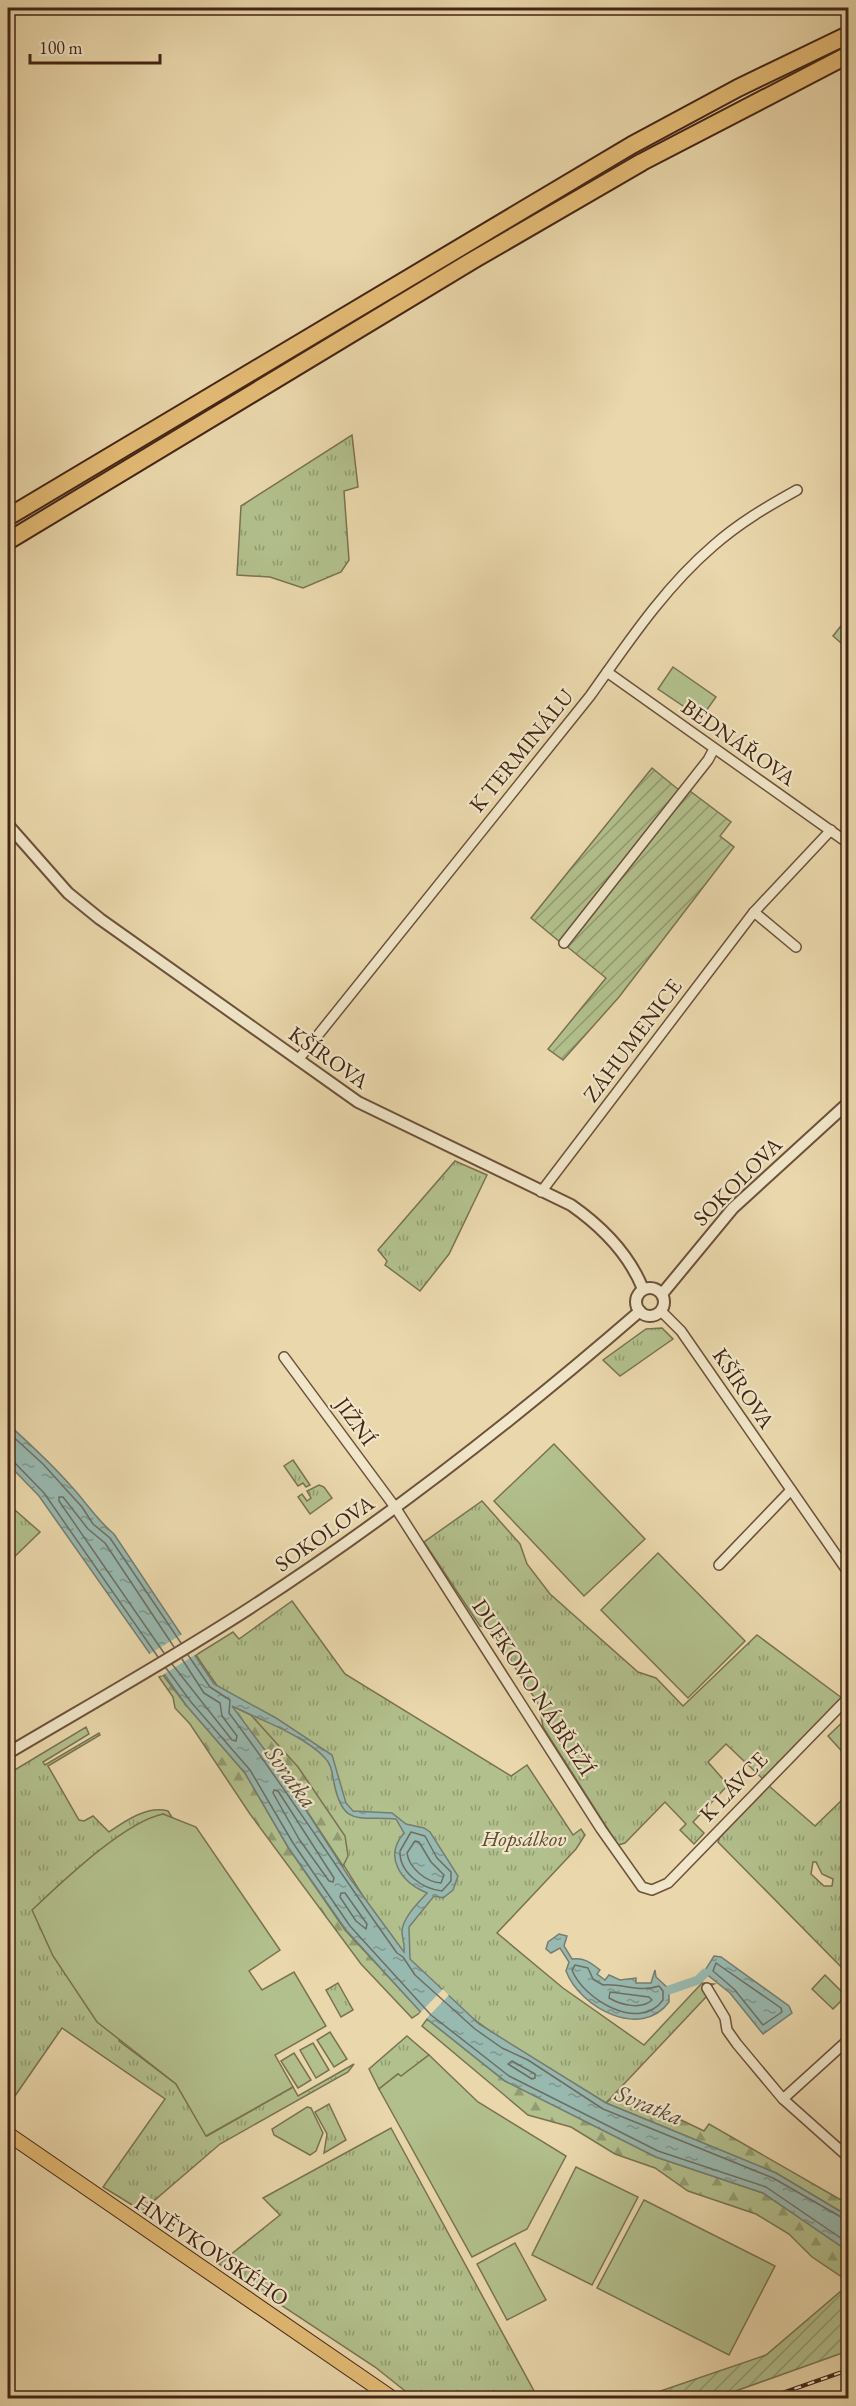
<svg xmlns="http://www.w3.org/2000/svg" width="856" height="2406" font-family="'EB Garamond',serif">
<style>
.grass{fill:url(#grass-tufts);stroke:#7a7252;stroke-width:1.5;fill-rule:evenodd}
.forest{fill:url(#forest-firs);stroke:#7a7252;stroke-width:1.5}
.garden{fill:url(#garden-furrows);stroke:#7a7252;stroke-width:1.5}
.pitch{fill:#b2c08d;stroke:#7a7252;stroke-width:1.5}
.water{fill:url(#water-ripples);stroke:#767d72;stroke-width:1.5;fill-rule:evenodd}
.pier{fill:#ead8ac}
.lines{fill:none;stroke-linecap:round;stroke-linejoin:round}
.shore{stroke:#6e6e63;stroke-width:1.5}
.canal{stroke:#98b9b0;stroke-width:9}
.minor-casing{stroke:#6d513c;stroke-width:12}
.tertiary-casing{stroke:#6d513c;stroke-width:14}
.primary-casing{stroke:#432416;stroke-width:16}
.motorway-casing{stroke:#432416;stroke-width:20}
.minor{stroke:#f1e6c9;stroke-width:9}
.tertiary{stroke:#f1e6c9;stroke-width:10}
.primary{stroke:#e5bc76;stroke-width:14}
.motorway{stroke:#e5bc76;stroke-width:16}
.rail-casing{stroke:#432416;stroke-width:4.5}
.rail{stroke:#f1e6c9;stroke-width:2;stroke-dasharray:7;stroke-linecap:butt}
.labels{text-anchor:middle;stroke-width:4.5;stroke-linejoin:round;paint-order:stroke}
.street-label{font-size:22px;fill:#432416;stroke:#f1e6c9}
.park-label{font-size:22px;font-style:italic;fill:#5f4b34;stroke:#f1e6c9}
.water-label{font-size:24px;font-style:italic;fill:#58493c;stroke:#f1e6c9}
</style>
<defs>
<pattern id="grass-tufts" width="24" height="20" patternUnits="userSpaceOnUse" patternTransform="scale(1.5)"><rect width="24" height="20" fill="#b2c08d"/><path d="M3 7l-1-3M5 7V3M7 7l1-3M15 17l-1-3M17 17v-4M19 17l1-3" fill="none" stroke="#929c72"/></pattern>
<pattern id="forest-firs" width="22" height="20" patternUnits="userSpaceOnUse" patternTransform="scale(1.5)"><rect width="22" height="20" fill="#b2c08d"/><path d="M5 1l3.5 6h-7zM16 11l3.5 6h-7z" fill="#929c72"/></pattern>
<pattern id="garden-furrows" width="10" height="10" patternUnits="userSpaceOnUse" patternTransform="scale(1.5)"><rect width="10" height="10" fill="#b2c08d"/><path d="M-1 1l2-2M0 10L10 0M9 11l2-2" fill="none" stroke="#929c72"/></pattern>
<pattern id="water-ripples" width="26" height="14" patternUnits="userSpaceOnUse" patternTransform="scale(1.5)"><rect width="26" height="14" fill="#98b9b0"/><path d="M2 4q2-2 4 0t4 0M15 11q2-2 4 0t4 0" fill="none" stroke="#7e968e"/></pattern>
</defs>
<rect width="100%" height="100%" fill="#ead8ac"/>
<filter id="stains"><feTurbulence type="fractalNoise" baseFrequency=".00333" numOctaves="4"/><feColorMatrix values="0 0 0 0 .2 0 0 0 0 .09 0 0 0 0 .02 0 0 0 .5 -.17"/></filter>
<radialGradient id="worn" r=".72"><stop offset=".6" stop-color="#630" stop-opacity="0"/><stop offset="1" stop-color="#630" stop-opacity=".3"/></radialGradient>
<g class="grass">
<polygon points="352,435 358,487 344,491 349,560 341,572 303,588 270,577 237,575 241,506"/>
<polygon points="455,1161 487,1175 449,1254 420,1291 385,1265 387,1261 378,1250"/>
<polygon points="662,1328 673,1339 620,1376 603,1360 646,1329"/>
<polygon points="293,1460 310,1485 306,1487 303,1483 298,1486 284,1466"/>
<polygon points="319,1485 324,1487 332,1498 310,1514 298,1497 302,1494 307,1501 311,1498 307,1491"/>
<polygon points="482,1501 520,1544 527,1564 550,1594 638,1672 656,1678 683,1706 757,1635 842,1698 763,1779 726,1744 708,1762 728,1785 693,1822 704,1833 694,1844 680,1830 686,1824 665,1802 625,1843 618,1845 543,1727 539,1705 490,1628 480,1626 424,1542"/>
<polygon points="8,1504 40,1532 8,1563"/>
<path d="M292,1601L345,1674L511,1776L527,1765L573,1835L581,1829L585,1835L576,1849L497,1933L563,1988L644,2045L702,1983L714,1984L702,1990L707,1996L606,2103C541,2062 472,2028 418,1970C379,1928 352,1876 320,1828C280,1770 235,1714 196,1655L233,1632L239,1639Z"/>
<path d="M86,1727L89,1734L43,1762L45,1765L99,1733L100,1735L48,1766L79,1820L84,1821L93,1816L109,1832C125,1821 148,1805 168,1811L173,1819L163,1814L146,1820L119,2041L176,2084L207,2136L293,2087L298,2096L354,2064L348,2072L220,2144L142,2211L103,2187L165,2099L62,2028L8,2106V1774Z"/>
<path d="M769,1786L815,1826L842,1800L848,1805V1974L718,1842L720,1837ZM813,1862H816L822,1874L833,1879L832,1886H824L811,1874Z"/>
<polygon points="338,1983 353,2010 341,2017 326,1990"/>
<polygon points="407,2036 429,2055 401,2077 398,2074 379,2089 369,2069"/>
<polygon points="329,2104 346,2140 324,2153 327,2134 315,2112"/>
<polygon points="391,2128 534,2391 533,2398 529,2392 517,2398 414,2398 375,2367 219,2264 280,2215 263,2198"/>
</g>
<g class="forest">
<polygon points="163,1675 186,1705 245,1773 288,1847 345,1930 421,2012 412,2018 361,1964 250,1814 190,1724 175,1708 173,1697 159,1677"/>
<polygon points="230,1705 251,1715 298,1767 345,1836 348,1856 343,1866 282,1773"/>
<polygon points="427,2019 505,2081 656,2157 763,2193 848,2251 848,2281 812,2257 789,2234 756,2214 688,2191 655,2168 615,2154 571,2127 528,2115 422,2026"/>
<polygon points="621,2090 643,2107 646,2103 704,2131 709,2124 848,2204 848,2216 776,2173 606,2103"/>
</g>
<g class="garden">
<polygon points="652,768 679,790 560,942 531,918"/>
<polygon points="690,791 731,822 720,836 734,847 619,997 563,1060 548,1049 606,978 565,945"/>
<polygon points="848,2285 848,2351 716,2398 640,2398 766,2355"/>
</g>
<g class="pitch">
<polygon points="848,617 848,649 833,636"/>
<polygon points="673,667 716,697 701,718 658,689"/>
<polygon points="554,1444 645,1539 584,1596 494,1501"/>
<polygon points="658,1553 745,1641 688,1698 601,1610"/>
<polygon points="848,1717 848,1758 828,1736"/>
<path d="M163,1814L196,1827L280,1950L249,1971L262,1990L294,1972L326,2026L275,2055L293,2087L206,2136L176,2084L97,2022L53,1956L32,1910C62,1882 124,1822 163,1814Z"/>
<polygon points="825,1975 846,1996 833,2009 812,1989"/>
<polygon points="330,2032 347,2059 334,2067 317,2040"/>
<polygon points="313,2043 329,2070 316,2078 300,2050"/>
<polygon points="294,2053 311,2080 298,2088 281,2061"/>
<polygon points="429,2055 478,2102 566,2156 527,2229 472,2257 379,2089 398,2074 401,2076"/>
<polygon points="307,2107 311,2108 323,2133 316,2151 310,2155 274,2135 272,2129"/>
<polygon points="576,2167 638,2197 592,2285 532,2255"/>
<polygon points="644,2200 775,2266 729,2355 597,2288"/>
<polygon points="515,2243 546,2300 507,2320 477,2264"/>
</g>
<g class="water">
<path d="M8,1424C30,1444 51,1463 71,1486C86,1502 97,1520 114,1534L214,1684L276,1718L332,1755L346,1803L353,1811L392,1813L406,1824L424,1828L430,1832L458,1876L453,1890L443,1898L434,1896L409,1927L410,1959L479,2024L606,2103L776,2173L848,2216V2251L763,2193L656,2157L505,2081L427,2019L346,1930L288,1847L245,1773L186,1705L39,1496L8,1464ZM232,1706C259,1719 305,1736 325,1758C332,1765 332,1774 334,1783C343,1827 358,1816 396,1819L404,1833C383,1857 401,1882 427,1893C419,1902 402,1918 402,1932C402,1939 405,1943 404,1952L349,1877L282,1773Z"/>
<path d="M559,1934L567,1936L564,1946L572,1959C584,1957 591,1963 600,1970L597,1974L605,1980L609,1975L620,1980L636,1978V1983H651L655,1970L656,1977L669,1989V2002C641,2040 580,2008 566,1971L569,1962L560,1948L551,1953L546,1949L548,1942Z"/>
<polygon points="714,1956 721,1957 789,2006 792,2013 763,2034 730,1993 704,1972"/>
</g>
<g class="pier">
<polygon points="184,1633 198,1653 161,1676 146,1656"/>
<polygon points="443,1989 449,1995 424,2021 419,2014"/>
</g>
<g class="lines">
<g class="shore">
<polyline points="8,1432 43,1464 82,1507 93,1524 110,1538 181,1643"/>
<polyline points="8,1460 14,1462 44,1493 158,1657"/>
<polyline points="164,1653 59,1501 59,1497 63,1497 88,1529 105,1543 174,1647"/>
<path d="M188,1655L210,1687L230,1700L229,1713C288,1791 340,1874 397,1953L403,1957L415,1975L475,2029L502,2048L528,2060L603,2109L773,2178L848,2221"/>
<polyline points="172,1664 232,1740 236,1741 237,1736 222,1716 220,1703 204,1693 182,1659"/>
<polyline points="166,1668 191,1702 250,1770 293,1843 350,1926 431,2015 509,2076 658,2151 766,2187 848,2243"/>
<polygon points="274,1790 278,1791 334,1878 333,1882 329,1881 299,1839 273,1793"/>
<path d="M411,1832L425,1836L437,1858L451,1872V1881L442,1891C423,1889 399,1873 400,1851Z"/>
<path d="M415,1841L419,1842L431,1862L444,1875L441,1883C426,1882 409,1868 407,1853Z"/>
<polygon points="341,1893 345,1893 367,1924 366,1929 356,1921 340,1897"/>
<polygon points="716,1963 781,2008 782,2012 763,2025 734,1989 713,1971"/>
<path d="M575,1965L588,1968L593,1979L603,1985C622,1983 640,1993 659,1986L663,1991V2000C639,2033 583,1999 572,1970Z"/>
<path d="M610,1992L649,1997L652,2000C641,2010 621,2005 609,1998Z"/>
<polygon points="512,2061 535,2074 535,2078 532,2079 508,2064"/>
</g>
<polyline class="canal" points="669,1990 698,1980 705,1973"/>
<g class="minor-casing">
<g id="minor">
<polyline points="607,672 848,843"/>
<polyline points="754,912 796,947"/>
<polyline points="564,943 708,760 714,749"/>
<path d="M298,1060L590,696C627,644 664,588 713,546C739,523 768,506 797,490"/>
<polyline points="541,1192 754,912 831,830"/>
<polyline points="661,1311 681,1331 848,1572"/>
<polyline points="284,1357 395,1507 601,1829 642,1887 652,1890 668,1883 848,1698"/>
<polyline points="719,1565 791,1490"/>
<polyline points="707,1988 725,2018 727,2030 737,2044 783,2099 848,2157"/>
<polyline points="783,2099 848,2040"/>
</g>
</g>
<g class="tertiary-casing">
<g id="tertiary">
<path d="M8,825L68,893L100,919L358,1102L571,1205C601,1226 629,1254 643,1289"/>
<circle cx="650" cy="1302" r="14"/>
<polyline points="662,1294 733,1208 848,1103"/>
<path d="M8,1753C89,1705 173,1658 253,1606C387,1519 519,1416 640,1311"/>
</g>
</g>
<g class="primary-casing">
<polyline id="primary" points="8,2134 392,2398"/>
</g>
<g class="motorway-casing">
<g id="motorway">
<polyline points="8,517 632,145 738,88 848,35"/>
<polyline points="8,541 475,259 642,162 848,55"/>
</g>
</g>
<use href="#minor" class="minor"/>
<use href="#tertiary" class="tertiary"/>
<use href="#primary" class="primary"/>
<use href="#motorway" class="motorway"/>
<g class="rail-casing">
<polyline id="rail" points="768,2398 848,2370"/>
</g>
<use href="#rail" class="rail"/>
</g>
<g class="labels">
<g class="street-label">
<text transform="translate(739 742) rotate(35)" y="8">BEDNÁŘOVA</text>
<text transform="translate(521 750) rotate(-51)" y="8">K TERMINÁLU</text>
<text transform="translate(632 1040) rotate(-53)" y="8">ZÁHUMENICE</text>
<text transform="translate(329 1057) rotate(35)" y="8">KŠÍROVA</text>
<text transform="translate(737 1181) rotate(-45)" y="8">SOKOLOVA</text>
<text transform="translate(744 1388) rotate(56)" y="8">KŠÍROVA</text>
<text transform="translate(356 1421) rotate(54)" y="8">JIŽNÍ</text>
<text transform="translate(324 1533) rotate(-35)" y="8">SOKOLOVA</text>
<text transform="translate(534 1687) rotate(57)" y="8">DUFKOVO NÁBŘEŽÍ</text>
<text transform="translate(733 1786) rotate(-46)" y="8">K LÁVCE</text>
<text transform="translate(212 2250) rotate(34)" y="8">HNĚVKOVSKÉHO</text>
</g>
<g class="park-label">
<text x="524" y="1846">Hopsálkov</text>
</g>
<g class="water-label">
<text transform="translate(291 1777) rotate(54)" y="8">Svratka</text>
<text transform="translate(649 2105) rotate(22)" y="8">Svratka</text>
</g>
</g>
<rect width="856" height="2406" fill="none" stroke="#ead8ac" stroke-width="30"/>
<rect x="9" y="9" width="838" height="2388" fill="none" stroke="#432416" stroke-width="3"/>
<rect x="15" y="15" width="826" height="2376" fill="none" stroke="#432416" stroke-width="1.5"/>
<path d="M30 54v9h130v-9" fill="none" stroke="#432416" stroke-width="3"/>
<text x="39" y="54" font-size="18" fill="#432416" stroke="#f1e6c9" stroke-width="4.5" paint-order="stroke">100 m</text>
<rect width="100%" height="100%" filter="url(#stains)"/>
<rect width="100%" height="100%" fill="url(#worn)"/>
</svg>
